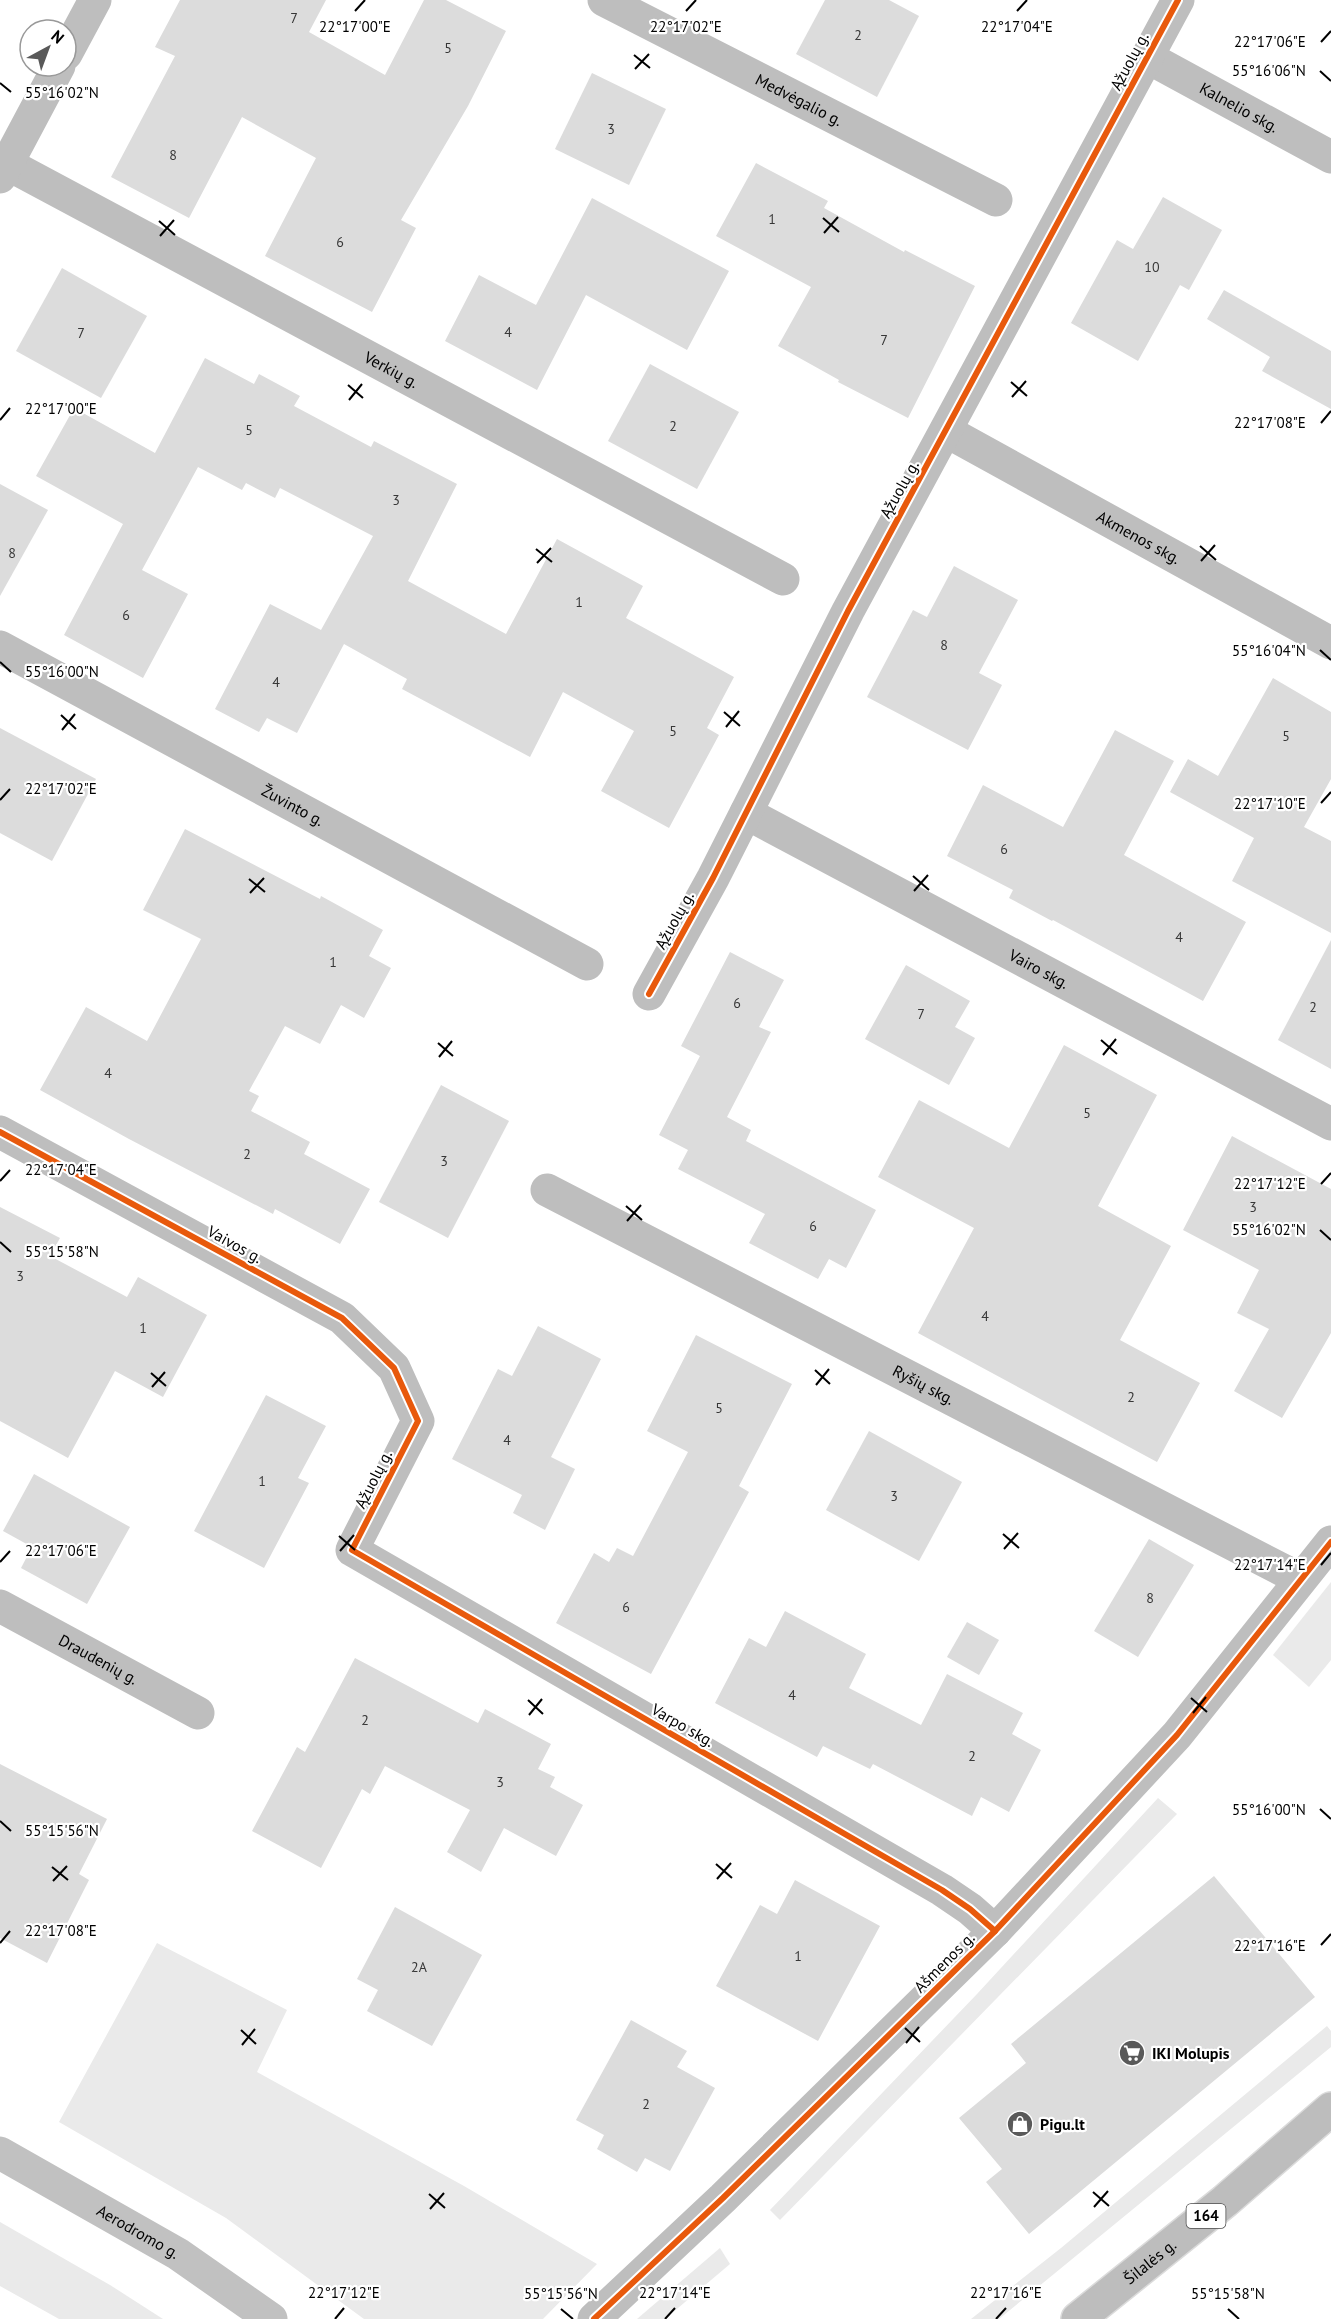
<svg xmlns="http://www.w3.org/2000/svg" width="1331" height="2319" font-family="'PT Sans',sans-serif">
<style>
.green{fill:#eaeaea}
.building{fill:#dcdcdc}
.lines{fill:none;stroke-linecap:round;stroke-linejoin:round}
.primary-casing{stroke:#dbdbdb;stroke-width:36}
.minor{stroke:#bebebe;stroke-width:33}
.secondary{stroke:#c1c1c1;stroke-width:33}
.primary{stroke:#bdbdbd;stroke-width:33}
.cycleway-casing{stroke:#fff;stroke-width:10}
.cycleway{stroke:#e8590c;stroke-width:6}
.ticks{fill:none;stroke:#000;stroke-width:2}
.labels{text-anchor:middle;stroke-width:4.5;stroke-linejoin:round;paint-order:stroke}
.number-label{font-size:14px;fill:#373737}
.shield{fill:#fff;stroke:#4c4c4c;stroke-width:1.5}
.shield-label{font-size:15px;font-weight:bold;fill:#000}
.street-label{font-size:16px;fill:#000;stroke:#fff}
.poi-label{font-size:16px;font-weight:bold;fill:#000;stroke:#fff;text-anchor:start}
.ticks-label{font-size:15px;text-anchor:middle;fill:#000;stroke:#fff;stroke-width:4.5;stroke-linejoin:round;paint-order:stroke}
</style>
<rect width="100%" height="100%" fill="#fff"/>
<g class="green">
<polygon points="1331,1582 1331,1660 1309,1687 1273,1655"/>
<polygon points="1158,1798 1177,1814 780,2220 770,2210 977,1994"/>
<polygon points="157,1943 287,2010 257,2072 464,2186 597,2264 543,2319 364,2319 226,2218 59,2122"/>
<polygon points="1327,2026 1331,2031 1331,2047 999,2319 971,2319 1061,2248"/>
<polygon points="0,2222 110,2285 163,2319 59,2319 0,2286"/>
<polygon points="720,2248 730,2264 665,2319 637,2319"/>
</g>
<g class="building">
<polygon points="180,0 326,0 309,32 385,75 424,0 446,0 506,31 468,106 401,220 416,228 372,312 265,256 316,158 242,117 189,218 111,177 175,56 155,47"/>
<polygon points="825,0 889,0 919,16 877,97 796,54"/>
<polygon points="592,73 666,109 629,185 555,149"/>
<polygon points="756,163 828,201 824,208 904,252 905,250 975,286 908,418 838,382 839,380 778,346 811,287 716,236"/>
<polygon points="1163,197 1222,230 1189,290 1180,285 1138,361 1071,323 1117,240 1133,249"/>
<polygon points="592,198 729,271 687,350 586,295 537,390 445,341 479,275 536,305"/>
<polygon points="62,268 147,316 101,398 16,351"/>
<polygon points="1224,290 1331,351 1331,409 1262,371 1270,357 1207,319"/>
<polygon points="205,358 254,384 259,374 300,396 294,406 371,447 374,441 457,484 408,581 506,634 557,539 643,586 626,618 734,677 707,728 719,735 669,828 601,791 634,731 563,692 530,757 402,689 407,679 344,644 297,733 267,718 259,732 215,709 270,604 321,630 373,536 280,488 275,498 246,483 242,490 198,467 142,570 188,594 143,678 64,635 123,524 36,476 74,408 155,453"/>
<polygon points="650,364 739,412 697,489 608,441"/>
<polygon points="0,484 48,510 0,596"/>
<polygon points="954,566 1018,600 979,673 1002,685 968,750 867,697 913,610 927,617"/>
<polygon points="1273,678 1331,712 1331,779 1304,827 1331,841 1331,933 1232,881 1254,838 1170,792 1188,759 1218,776"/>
<polygon points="0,728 96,779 52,861 0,833"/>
<polygon points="1115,730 1174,761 1124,855 1246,922 1203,1001 1053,920 1052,921 1009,898 1013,890 947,856 983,785 1063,827"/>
<polygon points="185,829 320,899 321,896 383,930 369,956 391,968 364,1018 341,1005 320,1044 285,1026 249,1091 259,1096 251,1111 310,1142 304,1154 370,1189 340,1244 275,1209 273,1214 129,1139 40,1090 86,1007 147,1041 201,939 143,910"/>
<polygon points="1331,940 1331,1069 1278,1040"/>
<polygon points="730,952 784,980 759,1027 771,1032 727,1117 751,1130 746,1141 876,1210 846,1268 829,1259 818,1279 749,1243 765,1214 678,1169 688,1150 659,1135 700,1056 681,1046"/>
<polygon points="906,965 970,1001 955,1027 975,1038 949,1085 865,1039"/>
<polygon points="1064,1045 1157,1095 1098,1206 1171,1246 1120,1340 1200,1383 1157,1462 918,1333 974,1228 878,1177 919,1100 1009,1148"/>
<polygon points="441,1085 509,1121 448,1238 379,1202"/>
<polygon points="1232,1136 1331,1189 1331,1333 1282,1418 1234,1391 1269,1329 1237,1313 1259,1270 1183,1230"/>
<polygon points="0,1207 60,1238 50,1256 127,1297 138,1277 207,1315 163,1397 115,1371 68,1458 0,1421"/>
<polygon points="538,1326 601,1359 551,1457 575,1469 545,1530 513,1513 522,1495 452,1459 498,1369 512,1376"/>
<polygon points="696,1335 792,1384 739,1486 749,1492 651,1674 556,1623 594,1553 609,1562 617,1548 633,1556 688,1452 647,1431"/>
<polygon points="266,1395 326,1426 298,1478 309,1483 264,1568 194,1531"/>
<polygon points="869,1431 962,1482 919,1561 826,1510"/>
<polygon points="34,1474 130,1527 87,1604 21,1568 32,1547 3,1531"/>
<polygon points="1149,1539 1194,1565 1138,1657 1094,1631"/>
<polygon points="785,1611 866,1654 849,1688 921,1725 947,1674 1023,1713 1012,1734 1041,1750 1009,1812 981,1797 972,1816 873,1764 870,1769 823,1746 817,1757 715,1703 749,1638 766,1647"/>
<polygon points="967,1622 999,1640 979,1675 947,1657"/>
<polygon points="355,1658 478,1723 485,1709 551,1744 538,1769 555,1777 550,1787 583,1805 556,1856 504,1828 481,1872 447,1852 470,1810 385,1766 370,1794 362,1789 321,1868 252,1831 297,1747 305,1752"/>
<polygon points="0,1764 107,1819 79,1874 89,1880 47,1963 0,1938"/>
<polygon points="1214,1876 1315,1997 1029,2234 986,2182 1002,2169 959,2118 1026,2063 1011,2044"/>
<polygon points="795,1880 880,1926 818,2041 716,1986 760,1905 777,1914"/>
<polygon points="395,1907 482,1955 432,2046 367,2011 378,1990 357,1979"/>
<polygon points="631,2020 687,2051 677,2067 715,2088 670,2171 645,2158 637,2172 597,2149 604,2135 576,2120"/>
</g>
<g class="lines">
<g class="primary-casing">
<g id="primary">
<path id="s10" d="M1078,2319L1225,2201L1331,2109"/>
</g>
</g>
<g class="minor">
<path id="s1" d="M604,0L996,200"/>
<polyline points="66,54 95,0"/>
<path id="s2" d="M1147,57L1331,157"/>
<path id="s3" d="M0,160L783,579"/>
<polyline points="0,177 59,66"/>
<path id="s4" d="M946,431L1331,643"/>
<path id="s5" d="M0,647L587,964"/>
<path id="s6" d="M746,813L1331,1124"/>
<polyline points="649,994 713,878 848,611 1178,0"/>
<polyline points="0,1132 342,1318 394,1368 418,1421 352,1550 942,1890 970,1909 995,1931"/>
<path id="s7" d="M547,1190L1300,1579"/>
<path id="s8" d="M0,1606L198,1713"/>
<polyline points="594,2319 723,2198 995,1931 1177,1735 1331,1542"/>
</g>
<path class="secondary" id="s9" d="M0,2153L178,2254L271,2319"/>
<use href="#primary" class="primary"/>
<g class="cycleway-casing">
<g id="cycleway">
<polyline points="649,994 713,878 848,611 1178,0"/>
<polyline points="0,1132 342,1318 394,1368 418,1421 352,1550 942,1890 970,1909 995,1931"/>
<polyline points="594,2319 723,2198 995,1931 1177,1735 1331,1542"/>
</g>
</g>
<use href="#cycleway" class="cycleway"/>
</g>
<path class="ticks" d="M355,11L365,0M686,11L696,0M1017,11L1027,0M1321,42L1331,31M634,55L650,68M635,69L649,54M1320,71L1331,81M0,83L11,92M823,218L839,232M159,221L175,235M824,233L838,217M160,236L174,220M1011,382L1027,396M348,385L363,398M1012,397L1026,381M349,400L362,384M0,420L10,408M1321,423L1331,411M1200,546L1216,560M536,549L552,562M1201,561L1215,545M537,563L551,548M1320,650L1331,660M0,662L11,672M724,712L740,726M61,715L76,729M726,727L739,711M62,730L75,714M0,800L10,789M1321,803L1331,792M913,876L929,890M249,879L265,892M914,891L928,875M250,893L264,878M1101,1040L1117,1054M438,1043L453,1056M1103,1055L1116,1039M439,1057L452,1041M0,1181L10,1170M1321,1184L1331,1173M626,1206L642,1220M627,1221L641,1205M1320,1230L1331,1240M0,1242L11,1252M815,1370L830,1384M151,1373L166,1386M816,1385L829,1369M152,1387L165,1372M1003,1534L1019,1548M339,1536L355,1550M1004,1549L1018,1533M340,1551L354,1535M0,1562L10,1551M1321,1565L1331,1553M1191,1698L1207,1712M528,1700L543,1714M1193,1713L1206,1697M529,1715L542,1699M1320,1809L1331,1819M0,1821L11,1831M716,1864L732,1878M52,1867L68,1880M717,1879L731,1863M53,1881L67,1866M0,1943L10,1931M1321,1945L1331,1934M905,2028L920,2042M241,2030L256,2044M906,2043L919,2027M242,2045L255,2029M1093,2192L1109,2206M429,2194L445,2208M1094,2207L1108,2191M430,2209L444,2193M561,2309L573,2319M1228,2309L1239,2319M335,2319L344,2308M665,2319L675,2308M996,2319L1006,2308"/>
<defs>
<g id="supermarket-disc" transform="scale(1.35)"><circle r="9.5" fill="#595959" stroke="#fff"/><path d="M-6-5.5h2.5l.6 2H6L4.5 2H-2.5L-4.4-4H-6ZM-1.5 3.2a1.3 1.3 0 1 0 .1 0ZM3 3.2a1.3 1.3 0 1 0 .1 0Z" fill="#fff"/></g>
<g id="shop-disc" transform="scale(1.35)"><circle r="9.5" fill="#595959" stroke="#fff"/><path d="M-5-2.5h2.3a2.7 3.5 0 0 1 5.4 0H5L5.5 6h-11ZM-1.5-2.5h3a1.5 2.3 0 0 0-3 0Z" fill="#fff"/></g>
</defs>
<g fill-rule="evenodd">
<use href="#supermarket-disc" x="1132" y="2053"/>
<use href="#shop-disc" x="1020" y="2124"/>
</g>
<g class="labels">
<g class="number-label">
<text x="294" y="23">7</text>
<text x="858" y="40">2</text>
<text x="448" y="53">5</text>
<text x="611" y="134">3</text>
<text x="173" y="160">8</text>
<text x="772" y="224">1</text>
<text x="340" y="247">6</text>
<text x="1152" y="272">10</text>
<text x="508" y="337">4</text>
<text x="81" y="338">7</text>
<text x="884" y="345">7</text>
<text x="673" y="431">2</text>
<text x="249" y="435">5</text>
<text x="396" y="505">3</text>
<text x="12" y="558">8</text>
<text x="579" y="607">1</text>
<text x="126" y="620">6</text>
<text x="944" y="650">8</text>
<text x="276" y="687">4</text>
<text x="673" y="736">5</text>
<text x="1286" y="741">5</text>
<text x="1004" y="854">6</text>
<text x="1179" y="942">4</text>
<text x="333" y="967">1</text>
<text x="737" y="1008">6</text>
<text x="1313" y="1012">2</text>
<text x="921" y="1019">7</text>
<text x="108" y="1078">4</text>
<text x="1087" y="1118">5</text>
<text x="247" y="1159">2</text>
<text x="444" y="1166">3</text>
<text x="1253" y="1212">3</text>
<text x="813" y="1231">6</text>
<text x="20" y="1281">3</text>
<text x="985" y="1321">4</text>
<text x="143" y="1333">1</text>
<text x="1131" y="1402">2</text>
<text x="719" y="1413">5</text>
<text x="507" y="1445">4</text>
<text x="262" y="1486">1</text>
<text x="894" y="1501">3</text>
<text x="1150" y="1603">8</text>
<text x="626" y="1612">6</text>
<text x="792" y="1700">4</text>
<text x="365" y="1725">2</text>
<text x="972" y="1761">2</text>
<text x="500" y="1787">3</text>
<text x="798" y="1961">1</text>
<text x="419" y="1972">2A</text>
<text x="646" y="2109">2</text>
</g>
<rect class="shield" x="1186.5" y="2204" width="39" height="24" rx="4.5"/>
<g class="shield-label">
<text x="1206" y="2221">164</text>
</g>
<g class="street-label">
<text transform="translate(1129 61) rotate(-62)" y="6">Ąžuolų g.</text>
<text dy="6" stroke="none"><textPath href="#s1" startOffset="219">Medvėgalio g.</textPath></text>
<text dy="6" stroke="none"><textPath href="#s2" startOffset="105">Kalnelio skg.</textPath></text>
<text dy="6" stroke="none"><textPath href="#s3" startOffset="444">Verkių g.</textPath></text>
<text transform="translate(899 489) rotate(-61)" y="6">Ąžuolų g.</text>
<text dy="6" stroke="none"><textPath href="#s4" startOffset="220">Akmenos skg.</textPath></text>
<text dy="6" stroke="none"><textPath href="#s5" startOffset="333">Žuvinto g.</textPath></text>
<text transform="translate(674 920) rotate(-61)" y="6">Ąžuolų g.</text>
<text dy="6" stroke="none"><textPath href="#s6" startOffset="332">Vairo skg.</textPath></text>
<text transform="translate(235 1244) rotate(29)" y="6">Vaivos g.</text>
<text dy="6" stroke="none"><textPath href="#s7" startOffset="424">Ryšių skg.</textPath></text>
<text transform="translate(373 1479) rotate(-63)" y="6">Ąžuolų g.</text>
<text dy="6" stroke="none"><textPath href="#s8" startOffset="112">Draudenių g.</textPath></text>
<text transform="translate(683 1725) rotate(30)" y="6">Varpo skg.</text>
<text transform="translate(944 1962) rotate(-45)" y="6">Ašmenos g.</text>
<text dy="6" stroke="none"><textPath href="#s9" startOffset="159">Aerodromo g.</textPath></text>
<text dy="6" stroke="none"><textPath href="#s10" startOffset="92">Šilalės g.</textPath></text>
</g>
<g class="poi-label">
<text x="1152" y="2059">IKI Molupis</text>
<text x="1040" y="2130">Pigu.lt</text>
</g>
</g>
<g class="ticks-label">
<text x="355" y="32">22°17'00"E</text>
<text x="686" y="32">22°17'02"E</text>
<text x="1017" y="32">22°17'04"E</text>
<text x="1270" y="47">22°17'06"E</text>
<text x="1269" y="76">55°16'06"N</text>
<text x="62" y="98">55°16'02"N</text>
<text x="61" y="414">22°17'00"E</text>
<text x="1270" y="428">22°17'08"E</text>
<text x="1269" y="656">55°16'04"N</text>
<text x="62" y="677">55°16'00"N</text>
<text x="61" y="794">22°17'02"E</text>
<text x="1270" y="809">22°17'10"E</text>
<text x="61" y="1175">22°17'04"E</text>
<text x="1270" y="1189">22°17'12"E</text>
<text x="1269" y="1235">55°16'02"N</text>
<text x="62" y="1257">55°15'58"N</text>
<text x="61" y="1556">22°17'06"E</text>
<text x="1270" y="1570">22°17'14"E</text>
<text x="1269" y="1815">55°16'00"N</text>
<text x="62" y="1836">55°15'56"N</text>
<text x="61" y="1936">22°17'08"E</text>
<text x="1270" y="1951">22°17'16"E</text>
<text x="344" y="2298">22°17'12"E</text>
<text x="675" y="2298">22°17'14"E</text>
<text x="1006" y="2298">22°17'16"E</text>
<text x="561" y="2299">55°15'56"N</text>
<text x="1228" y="2299">55°15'58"N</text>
</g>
<g transform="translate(48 48) rotate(41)"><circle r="28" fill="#ffffff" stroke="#999999" stroke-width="1.5"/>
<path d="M0-4.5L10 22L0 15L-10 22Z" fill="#595959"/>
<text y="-9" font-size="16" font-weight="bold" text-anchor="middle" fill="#000000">N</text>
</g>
</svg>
